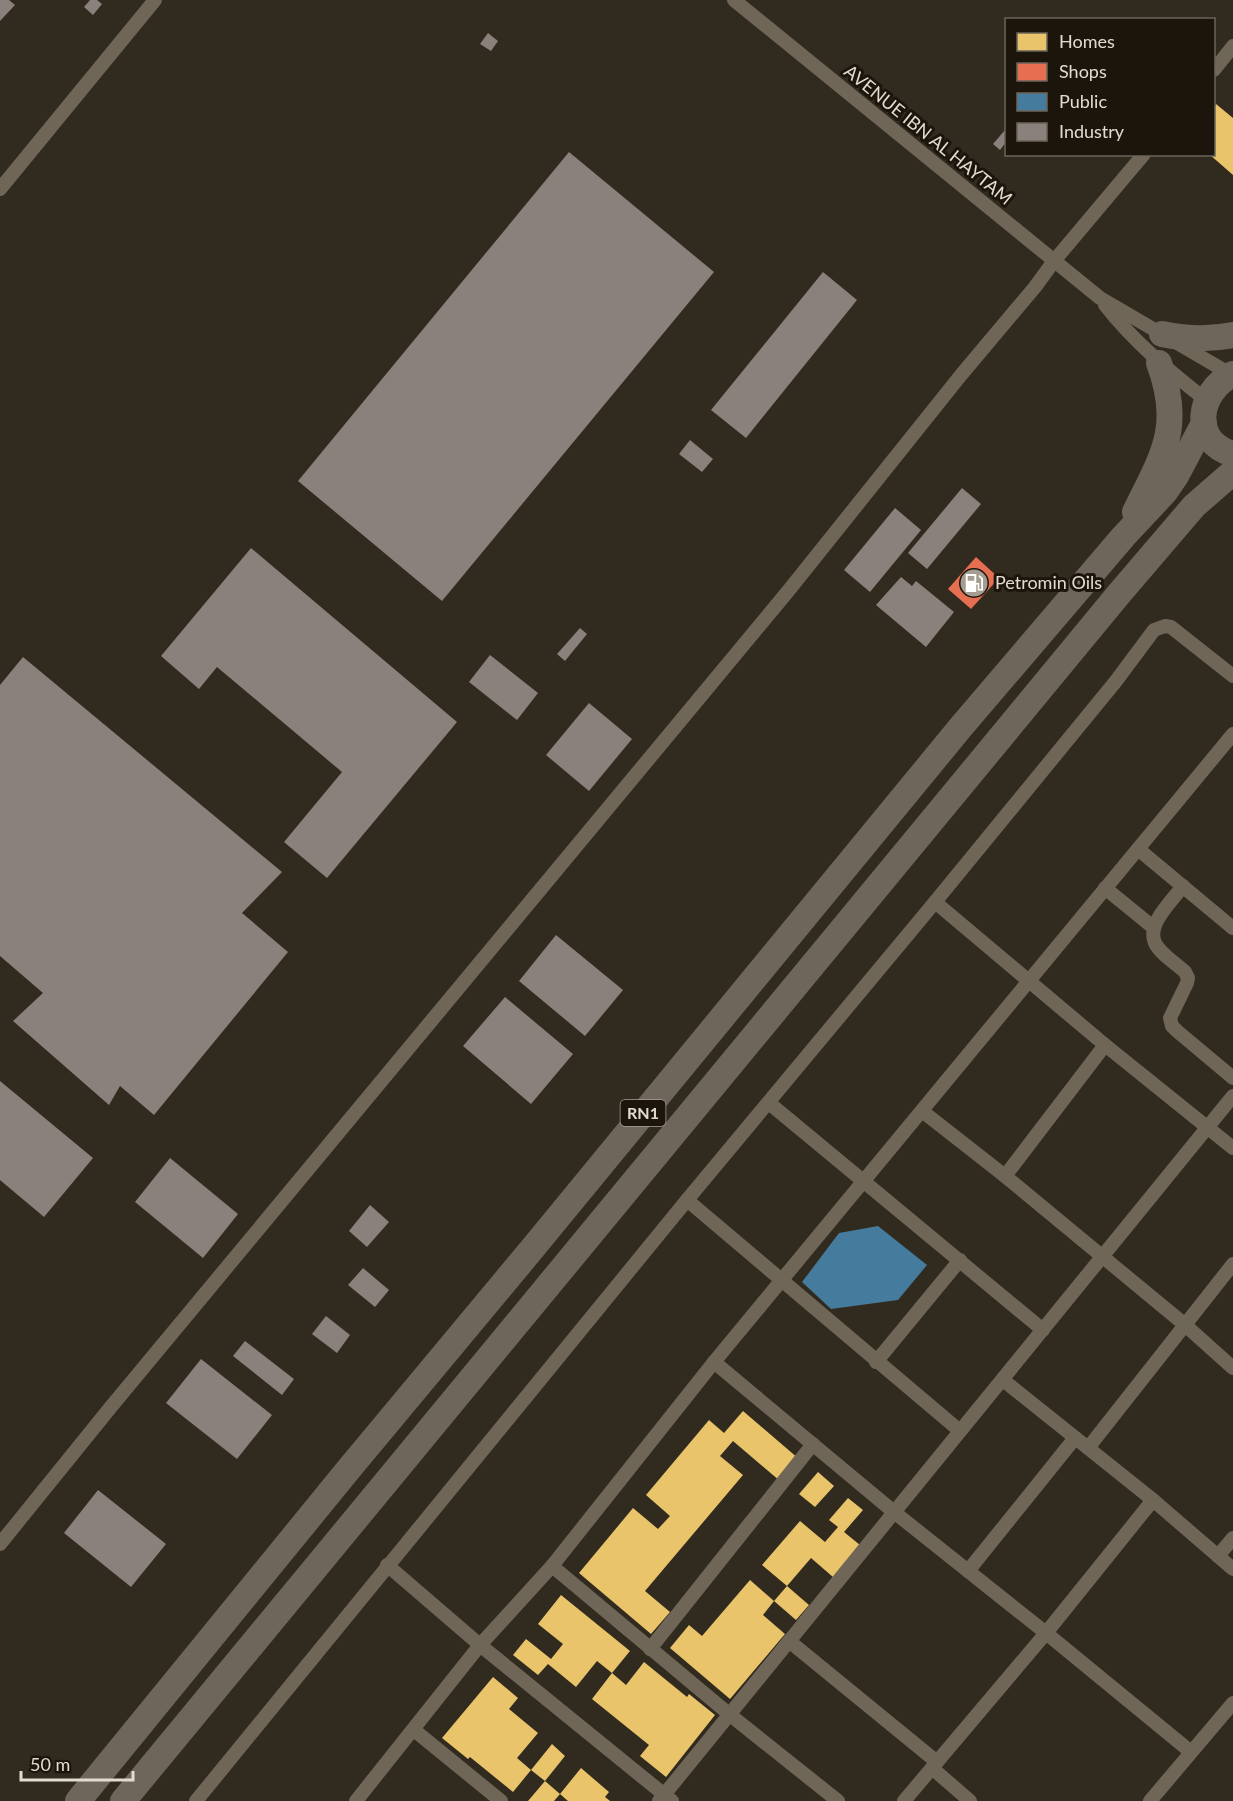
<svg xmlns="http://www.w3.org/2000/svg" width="1233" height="1801" font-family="Lato,sans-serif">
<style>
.homes{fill:#e9c46a}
.shops{fill:#e76f51}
.public{fill:#457b9d}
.industry{fill:#8a817c}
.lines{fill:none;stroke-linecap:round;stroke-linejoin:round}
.street{stroke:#706658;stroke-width:14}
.highway{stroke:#6e665b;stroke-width:26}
.labels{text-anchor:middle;stroke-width:6;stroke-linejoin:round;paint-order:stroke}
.shield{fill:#1b150c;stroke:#a7a094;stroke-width:1.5}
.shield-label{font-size:16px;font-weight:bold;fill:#e3dbcf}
.street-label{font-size:18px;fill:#e3dbcf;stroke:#1b150c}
.poi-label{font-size:18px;fill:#e3dbcf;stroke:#1b150c;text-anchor:start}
</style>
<rect width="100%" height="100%" fill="#312a1f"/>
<g class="homes">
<polygon points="1216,104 1233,118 1233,175 1209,154 1214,154 1214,107"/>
<polygon points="743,1411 799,1459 780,1481 733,1441 720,1456 743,1475 645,1591 670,1612 651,1634 579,1573 633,1508 658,1529 670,1516 646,1495 709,1420 724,1433"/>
<polygon points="818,1472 834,1486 815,1507 799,1494"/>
<polygon points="848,1498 863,1510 844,1532 860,1545 833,1577 811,1558 787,1586 762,1565 800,1521 825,1542 838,1527 829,1520"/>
<polygon points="750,1580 774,1601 763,1615 785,1634 730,1699 670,1648 689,1625 702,1636"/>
<polygon points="787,1586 809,1605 796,1620 774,1601"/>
<polygon points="561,1595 630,1651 612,1673 597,1661 576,1687 548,1664 538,1675 513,1655 526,1639 551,1659 563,1644 538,1624"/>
<polygon points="644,1662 687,1697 689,1694 715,1715 666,1777 640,1756 649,1745 592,1699 612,1673 626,1685"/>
<polygon points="493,1677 518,1698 509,1709 538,1733 517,1758 531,1770 513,1792 470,1757 468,1759 442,1738"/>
<polygon points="552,1744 565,1756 545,1781 560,1794 581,1768 609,1792 605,1797 610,1801 568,1801 560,1794 554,1801 528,1801 545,1781 531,1770"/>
</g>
<polygon class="shops" points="976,557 999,578 971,609 948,589"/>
<polygon class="public" points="878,1226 927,1265 898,1300 831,1309 802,1282 839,1233"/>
<g class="industry">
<polygon points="0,0 9,0 15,5 0,21"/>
<polygon points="90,0 97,0 102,4 93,15 84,7"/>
<polygon points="488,33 498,41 491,51 480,44"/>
<polygon points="1005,130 1006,131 1006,142 1000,150 993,144"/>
<polygon points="569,152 714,272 442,601 298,481"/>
<polygon points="823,272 857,300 746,438 711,410"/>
<polygon points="690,440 713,459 702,472 679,454"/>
<polygon points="962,488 981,504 927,569 908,553"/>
<polygon points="895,508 921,530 870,592 844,570"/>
<polygon points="251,548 457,722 327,878 284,842 342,772 217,667 199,689 161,656"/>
<polygon points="901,577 912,586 916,581 954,612 926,647 876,605"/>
<polygon points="580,628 587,634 565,661 557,654"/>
<polygon points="490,655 538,693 517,720 469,682"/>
<polygon points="23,657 282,872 242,913 288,952 154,1115 120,1086 109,1105 13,1021 43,993 0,956 0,685"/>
<polygon points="589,703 632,739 589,791 546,755"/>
<polygon points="556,935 623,990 585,1036 519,981"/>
<polygon points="505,997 573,1054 531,1104 463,1046"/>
<polygon points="0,1081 93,1158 44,1217 0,1180"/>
<polygon points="170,1158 238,1214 203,1258 135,1202"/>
<polygon points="370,1205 389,1222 367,1247 349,1231"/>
<polygon points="363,1268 389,1290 375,1307 348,1285"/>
<polygon points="326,1316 350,1335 337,1353 312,1334"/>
<polygon points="245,1341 294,1379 282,1395 233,1356"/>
<polygon points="201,1359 272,1415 237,1459 166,1403"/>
<polygon points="98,1490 166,1544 131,1587 64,1533"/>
</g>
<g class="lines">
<g class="street">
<polyline points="734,0 1100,298 1232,375"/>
<polyline points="1214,70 1233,46"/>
<polyline points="0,189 155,0"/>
<path d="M1105,305C1134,342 1169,371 1206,400"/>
<polyline points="1138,849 1233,928"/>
<path d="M1183,886C1173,900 1146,924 1155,943C1160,954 1177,964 1185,972L1188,978L1187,983L1170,1018L1172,1026L1177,1031L1233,1078"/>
<polyline points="1105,888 1154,928"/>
<polyline points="935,902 1105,1045 1233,1148"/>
<polyline points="769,1103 1043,1330"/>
<polyline points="922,1111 1005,1176 1184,1324 1233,1368"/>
<polyline points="1005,1176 1105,1045"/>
<polyline points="687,1200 960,1431"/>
<polyline points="714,1362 894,1512 1046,1633 1191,1752"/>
<polyline points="876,1362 960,1260"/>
<polyline points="1003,1380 1153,1500 1233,1569"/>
<polyline points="1088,1448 1233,1264"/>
<polyline points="0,1544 110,1408 789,590 961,375 1035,287 1054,261 1144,154"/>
<polyline points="1218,1556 1233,1538"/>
<polyline points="387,1565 480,1645 672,1801"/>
<polyline points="552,1566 729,1714 838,1801"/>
<polyline points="968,1571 1075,1438"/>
<polyline points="789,1641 937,1762"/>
<polyline points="650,1649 813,1444"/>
<polyline points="414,1730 501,1801"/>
<polyline points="932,1768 970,1801"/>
<polyline points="196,1801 687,1200 935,902 1116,681 1154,630 1165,626 1171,627 1233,676"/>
<polyline points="356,1801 480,1645 552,1566 714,1362 1233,734"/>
<polyline points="659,1801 1233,1096"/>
<polyline points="904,1801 1046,1633 1153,1500"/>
<polyline points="1150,1801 1233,1703"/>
</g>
<g class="highway">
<path d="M1162,334C1186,339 1209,340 1233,335"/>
<path d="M1233,374C1197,392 1190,441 1233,454"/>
<path d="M1135,512C1163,455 1183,427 1159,363"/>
<polyline points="78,1801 348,1470 532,1249 960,728 1123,537 1165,492 1176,476 1204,423"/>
<polyline points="123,1801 1118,595 1194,506 1233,472"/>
</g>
</g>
<defs>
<g id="fuel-disc" transform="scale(1.5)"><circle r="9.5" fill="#a59d91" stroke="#1b150c"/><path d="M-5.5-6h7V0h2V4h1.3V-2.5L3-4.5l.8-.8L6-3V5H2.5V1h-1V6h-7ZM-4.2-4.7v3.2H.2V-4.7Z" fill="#fff"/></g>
</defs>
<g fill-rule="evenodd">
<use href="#fuel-disc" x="974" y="583"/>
</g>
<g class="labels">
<rect class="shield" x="620.5" y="1100" width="45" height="26" rx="4.5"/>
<g class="shield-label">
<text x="643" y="1119">RN1</text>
</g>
<g class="street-label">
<text transform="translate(928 135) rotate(39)" y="6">AVENUE IBN AL HAYTAM</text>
</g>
<g class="poi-label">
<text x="995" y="589">Petromin Oils</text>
</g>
</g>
<rect x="1005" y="18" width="210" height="138" fill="#1b150c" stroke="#6b645a" stroke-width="1.5"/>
<rect x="1017" y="33" width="30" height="18" fill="#e9c46a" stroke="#6b645a" stroke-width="1.5"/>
<text x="1059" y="48" font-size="18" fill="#e3dbcf">Homes</text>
<rect x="1017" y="63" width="30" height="18" fill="#e76f51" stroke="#6b645a" stroke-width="1.5"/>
<text x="1059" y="78" font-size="18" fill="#e3dbcf">Shops</text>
<rect x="1017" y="93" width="30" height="18" fill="#457b9d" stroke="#6b645a" stroke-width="1.5"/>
<text x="1059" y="108" font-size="18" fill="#e3dbcf">Public</text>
<rect x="1017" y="123" width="30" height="18" fill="#8a817c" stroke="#6b645a" stroke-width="1.5"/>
<text x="1059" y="138" font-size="18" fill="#e3dbcf">Industry</text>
<path d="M21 1771v9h112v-9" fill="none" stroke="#e3dbcf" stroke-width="3"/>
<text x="30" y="1771" font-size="18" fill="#e3dbcf" stroke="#1b150c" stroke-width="4.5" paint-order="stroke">50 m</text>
</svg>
